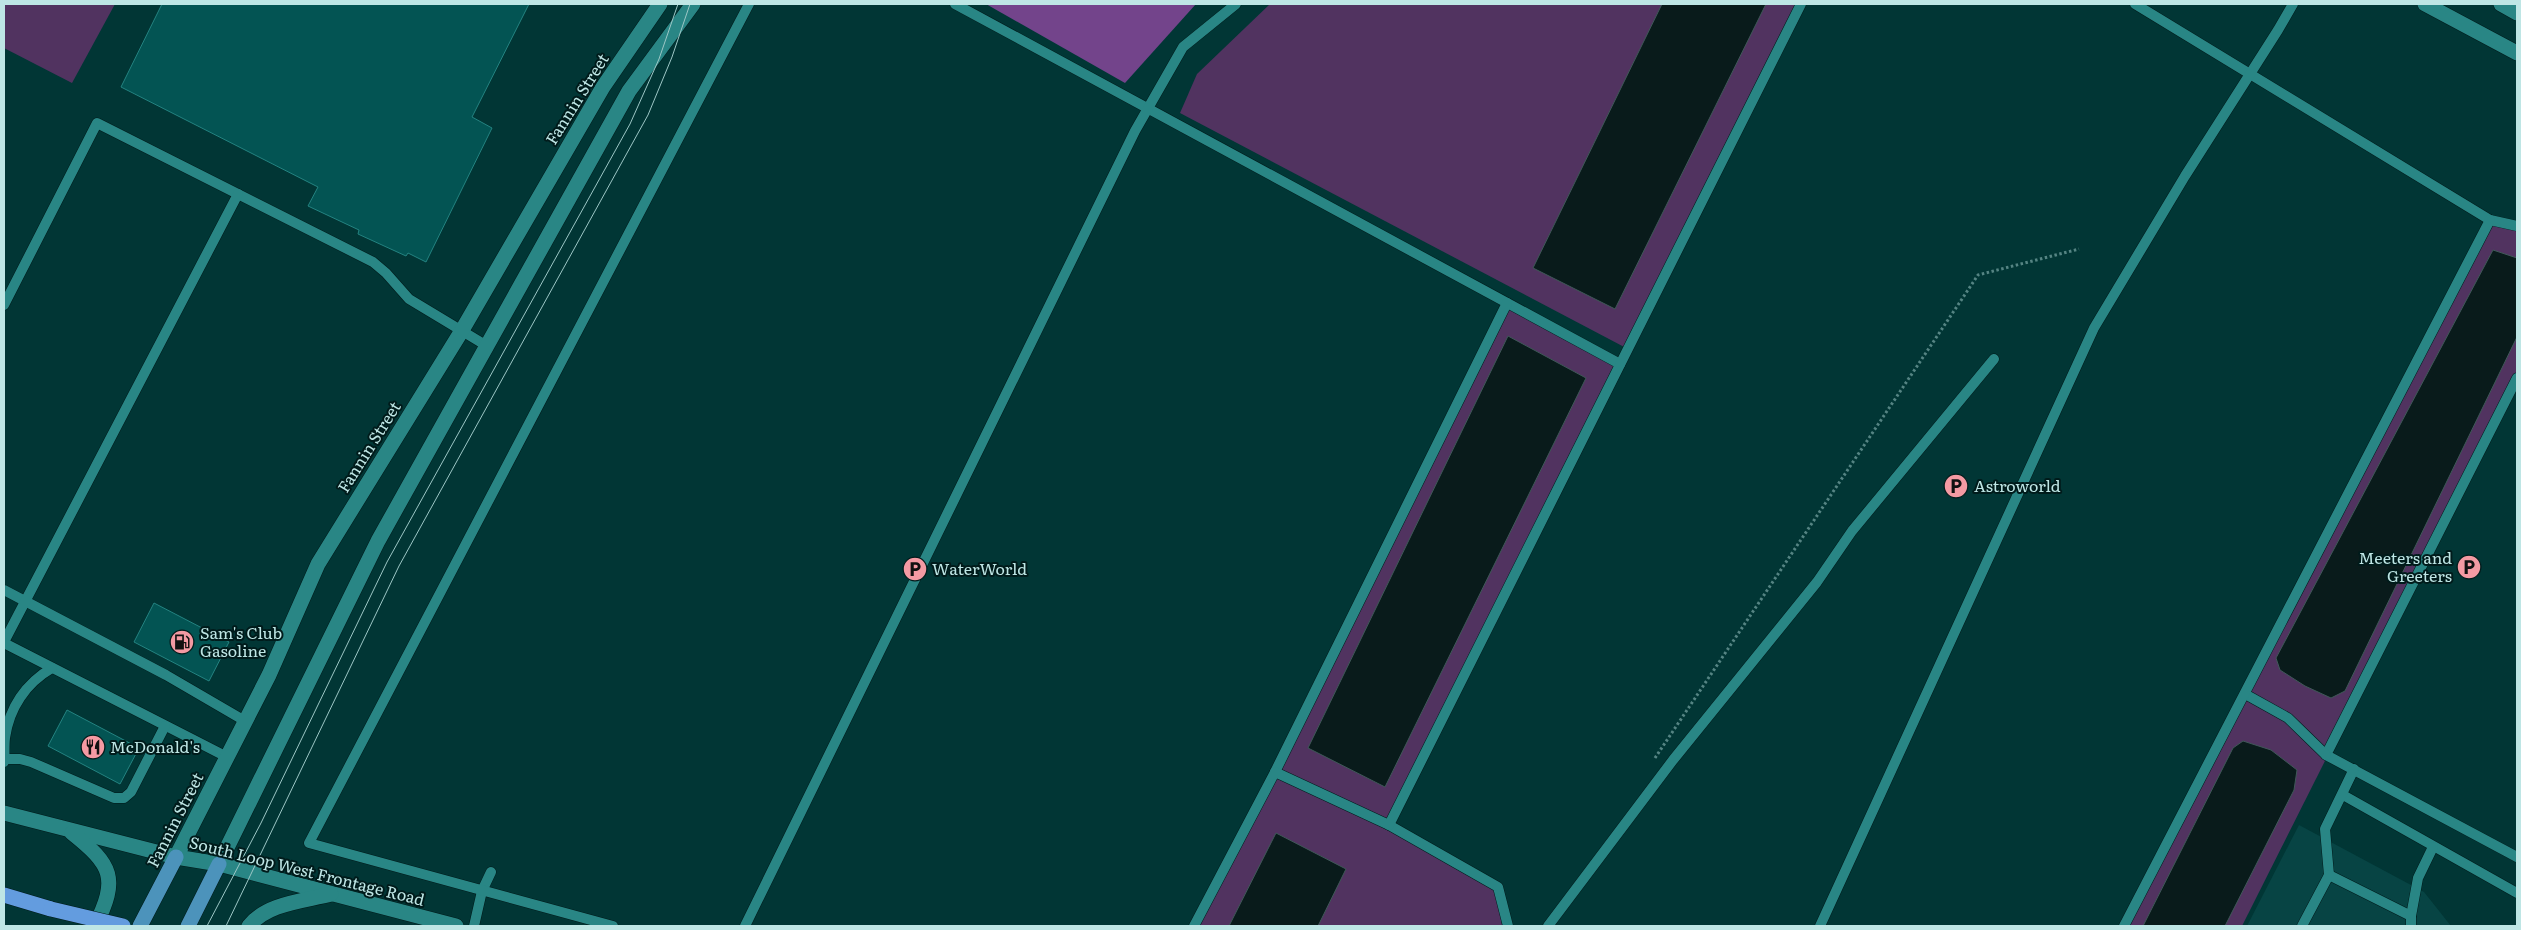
<svg xmlns="http://www.w3.org/2000/svg" width="2521" height="930" font-family="Literata,serif">
<style>
.built{fill:#074444}
.green{fill:#513360}
.forest{fill:#73448b}
.water{fill:#091b1b;stroke:#3f5858}
.building{fill:#035453;stroke:#248381}
.lines{fill:none;stroke-linecap:round;stroke-linejoin:round}
.lane-casing{stroke:#001b1b;stroke-width:11}
.secondary-casing{stroke:#001b1b;stroke-width:16}
.primary-casing{stroke:#001b1b;stroke-width:16}
.highway-casing{stroke:#001b1b;stroke-width:16}
.path{stroke:#558483;stroke-width:3;stroke-dasharray:2.5 2.5;stroke-linecap:butt}
.lane{stroke:#298685;stroke-width:10}
.secondary{stroke:#298685;stroke-width:15}
.primary{stroke:#4c93bb;stroke-width:15}
.highway{stroke:#639cdf;stroke-width:15}
.tram{stroke:#9dc7c6;stroke-width:1}
.highway-bridge-casing{stroke:#001b1b;stroke-width:16;stroke-linecap:butt}
.highway-bridge{stroke:#639cdf;stroke-width:15}
.labels{text-anchor:middle;stroke-width:4;stroke-linejoin:round;paint-order:stroke}
.street-label{font-size:16px;fill:#bee6e5;stroke:#001b1b}
.poi-label{font-size:16px;fill:#bee6e5;stroke:#001b1b;text-anchor:start}
</style>
<rect width="100%" height="100%" fill="#013635"/>
<polygon class="built" points="2299,825 2424,892 2451,926 2247,926"/>
<g class="green">
<polygon points="4,4 115,4 72,83 4,48"/>
<polygon points="1270,4 1798,4 1628,349 1180,113 1197,74"/>
<polygon points="2490,220 2517,231 2517,379 2242,926 2125,926"/>
<polygon points="1507,303 1620,364 1389,825 1293,781 1498,887 1502,926 1194,926"/>
</g>
<polygon class="forest" points="986,4 1196,4 1125,83"/>
<g class="water">
<polygon points="1662,4 1766,4 1615,309 1533,268"/>
<polygon points="2493,250 2517,258 2517,337 2345,691 2331,698 2305,686 2280,670 2276,658"/>
<polygon points="1508,336 1586,378 1385,787 1308,748"/>
<polygon points="2243,741 2271,750 2297,770 2294,790 2225,926 2143,926 2233,748"/>
<polygon points="1276,833 1346,869 1318,926 1229,926"/>
</g>
<g class="building">
<polygon points="162,4 529,4 472,117 492,128 426,262 408,253 406,256 358,234 359,230 308,206 318,187 121,87"/>
<polygon points="154,603 229,642 209,681 134,642"/>
<polygon points="67,710 139,748 120,784 48,746"/>
</g>
<g class="lines">
<g class="lane-casing">
<g id="lane">
<polyline points="955,4 1620,364"/>
<polyline points="2135,4 2490,220 2517,226"/>
<polyline points="4,305 97,123 373,262 386,273 409,299 487,346"/>
<polyline points="2517,378 2326,755 2517,857"/>
<polyline points="4,590 166,675 245,721"/>
<polyline points="4,642 238,194"/>
<polyline points="4,643 227,757"/>
<polyline points="2245,694 2288,718 2326,755"/>
<polyline points="4,759 20,759 31,762 114,798 124,798 131,792 165,726"/>
<path d="M4,762C5,754 4,746 5,738C9,708 26,683 52,668"/>
<polyline points="1275,772 1507,303"/>
<polyline points="2343,795 2517,893"/>
<polyline points="1389,825 1498,887 1508,926"/>
<polyline points="2329,875 2325,829 2354,769"/>
<polyline points="2411,916 2418,878 2433,847"/>
<polyline points="474,926 482,891 491,872"/>
<polyline points="613,926 309,843 749,4"/>
<polyline points="745,926 1135,131 1183,47 1236,4"/>
<polyline points="1194,926 1275,772 1389,825 1801,4"/>
<polyline points="1548,926 1673,760 1817,582 1852,531 1994,359"/>
<polyline points="1820,926 2094,328 2185,176 2278,30 2293,4"/>
<polyline points="2124,926 2490,220"/>
<polyline points="2302,926 2329,875 2411,916 2411,926"/>
</g>
</g>
<g class="secondary-casing">
<g id="secondary">
<polyline points="2425,4 2517,53"/>
<polyline points="2501,4 2517,13"/>
<polyline points="4,813 176,857 219,864 456,926"/>
<path d="M72,833C112,865 119,878 95,926"/>
<polyline points="176,857 269,675 318,564 461,332 603,87 660,4"/>
<polyline points="219,864 378,541 629,91 693,4"/>
<path d="M249,926C267,903 305,901 331,894"/>
</g>
</g>
<g class="primary-casing">
<g id="primary">
<polyline points="140,926 176,857"/>
<polyline points="188,926 219,864"/>
</g>
</g>
<g class="highway-casing">
<polyline id="highway" points="4,895 51,909"/>
</g>
<polyline class="path" points="1655,758 1978,275 2079,249"/>
<use href="#lane" class="lane"/>
<use href="#secondary" class="secondary"/>
<use href="#primary" class="primary"/>
<use href="#highway" class="highway"/>
<g class="tram">
<polyline points="207,926 261,823 387,562 630,124 659,59 678,4"/>
<polyline points="226,926 399,566 648,115 672,57 690,4"/>
</g>
<g class="highway-bridge-casing">
<polyline id="highway-bridge" points="51,909 123,926"/>
</g>
<use href="#highway-bridge" class="highway-bridge"/>
</g>
<defs>
<g id="parking-disc" transform="scale(1.25)"><circle r="9.5" fill="#f49aa3" stroke="#001b1b"/><path d="M-3.5-5.5H1a3.5 3.5 0 0 1 0 7H-1V5.5H-3.5ZM-1-3.4V-.6H.8a1.4 1.4 0 0 0 0-2.8Z" fill="#111"/></g>
<g id="fuel-disc" transform="scale(1.25)"><circle r="9.5" fill="#f49aa3" stroke="#001b1b"/><path d="M-5.5-6h7V0h2V4h1.3V-2.5L3-4.5l.8-.8L6-3V5H2.5V1h-1V6h-7ZM-4.2-4.7v3.2H.2V-4.7Z" fill="#111"/></g>
<g id="restaurant-disc" transform="scale(1.25)"><circle r="9.5" fill="#f49aa3" stroke="#001b1b"/><path d="M-5-6h1v4h1v-4h1v4h1v-4h1v5L-1.5 .5V6h-2V.5L-5-1ZM5-6V6H3V1.5H1.5Q1.5-4 5-6Z" fill="#111"/></g>
</defs>
<g fill-rule="evenodd">
<use href="#parking-disc" x="1956" y="486"/>
<use href="#parking-disc" x="2469" y="567"/>
<use href="#parking-disc" x="915" y="569"/>
<use href="#fuel-disc" x="182" y="642"/>
<use href="#restaurant-disc" x="93" y="747"/>
</g>
<g class="labels">
<g class="street-label">
<text transform="translate(577 99) rotate(-58)" y="6">Fannin Street</text>
<text transform="translate(369 447) rotate(-58)" y="6">Fannin Street</text>
<text transform="translate(175 820) rotate(-63)" y="6">Fannin Street</text>
<text transform="translate(307 871) rotate(14)" y="6">South Loop West Frontage Road</text>
</g>
<g class="poi-label">
<text x="1974" y="492">Astroworld</text>
<text x="2452" y="564" text-anchor="end">Meeters and<tspan x="2452" dy="18">Greeters</tspan></text>
<text x="932" y="575">WaterWorld</text>
<text x="200" y="639">Sam's Club<tspan x="200" dy="18">Gasoline</tspan></text>
<text x="110" y="753">McDonald's</text>
</g>
</g>
<rect width="2521" height="930" fill="none" stroke="#bee6e5" stroke-width="10"/>
</svg>
